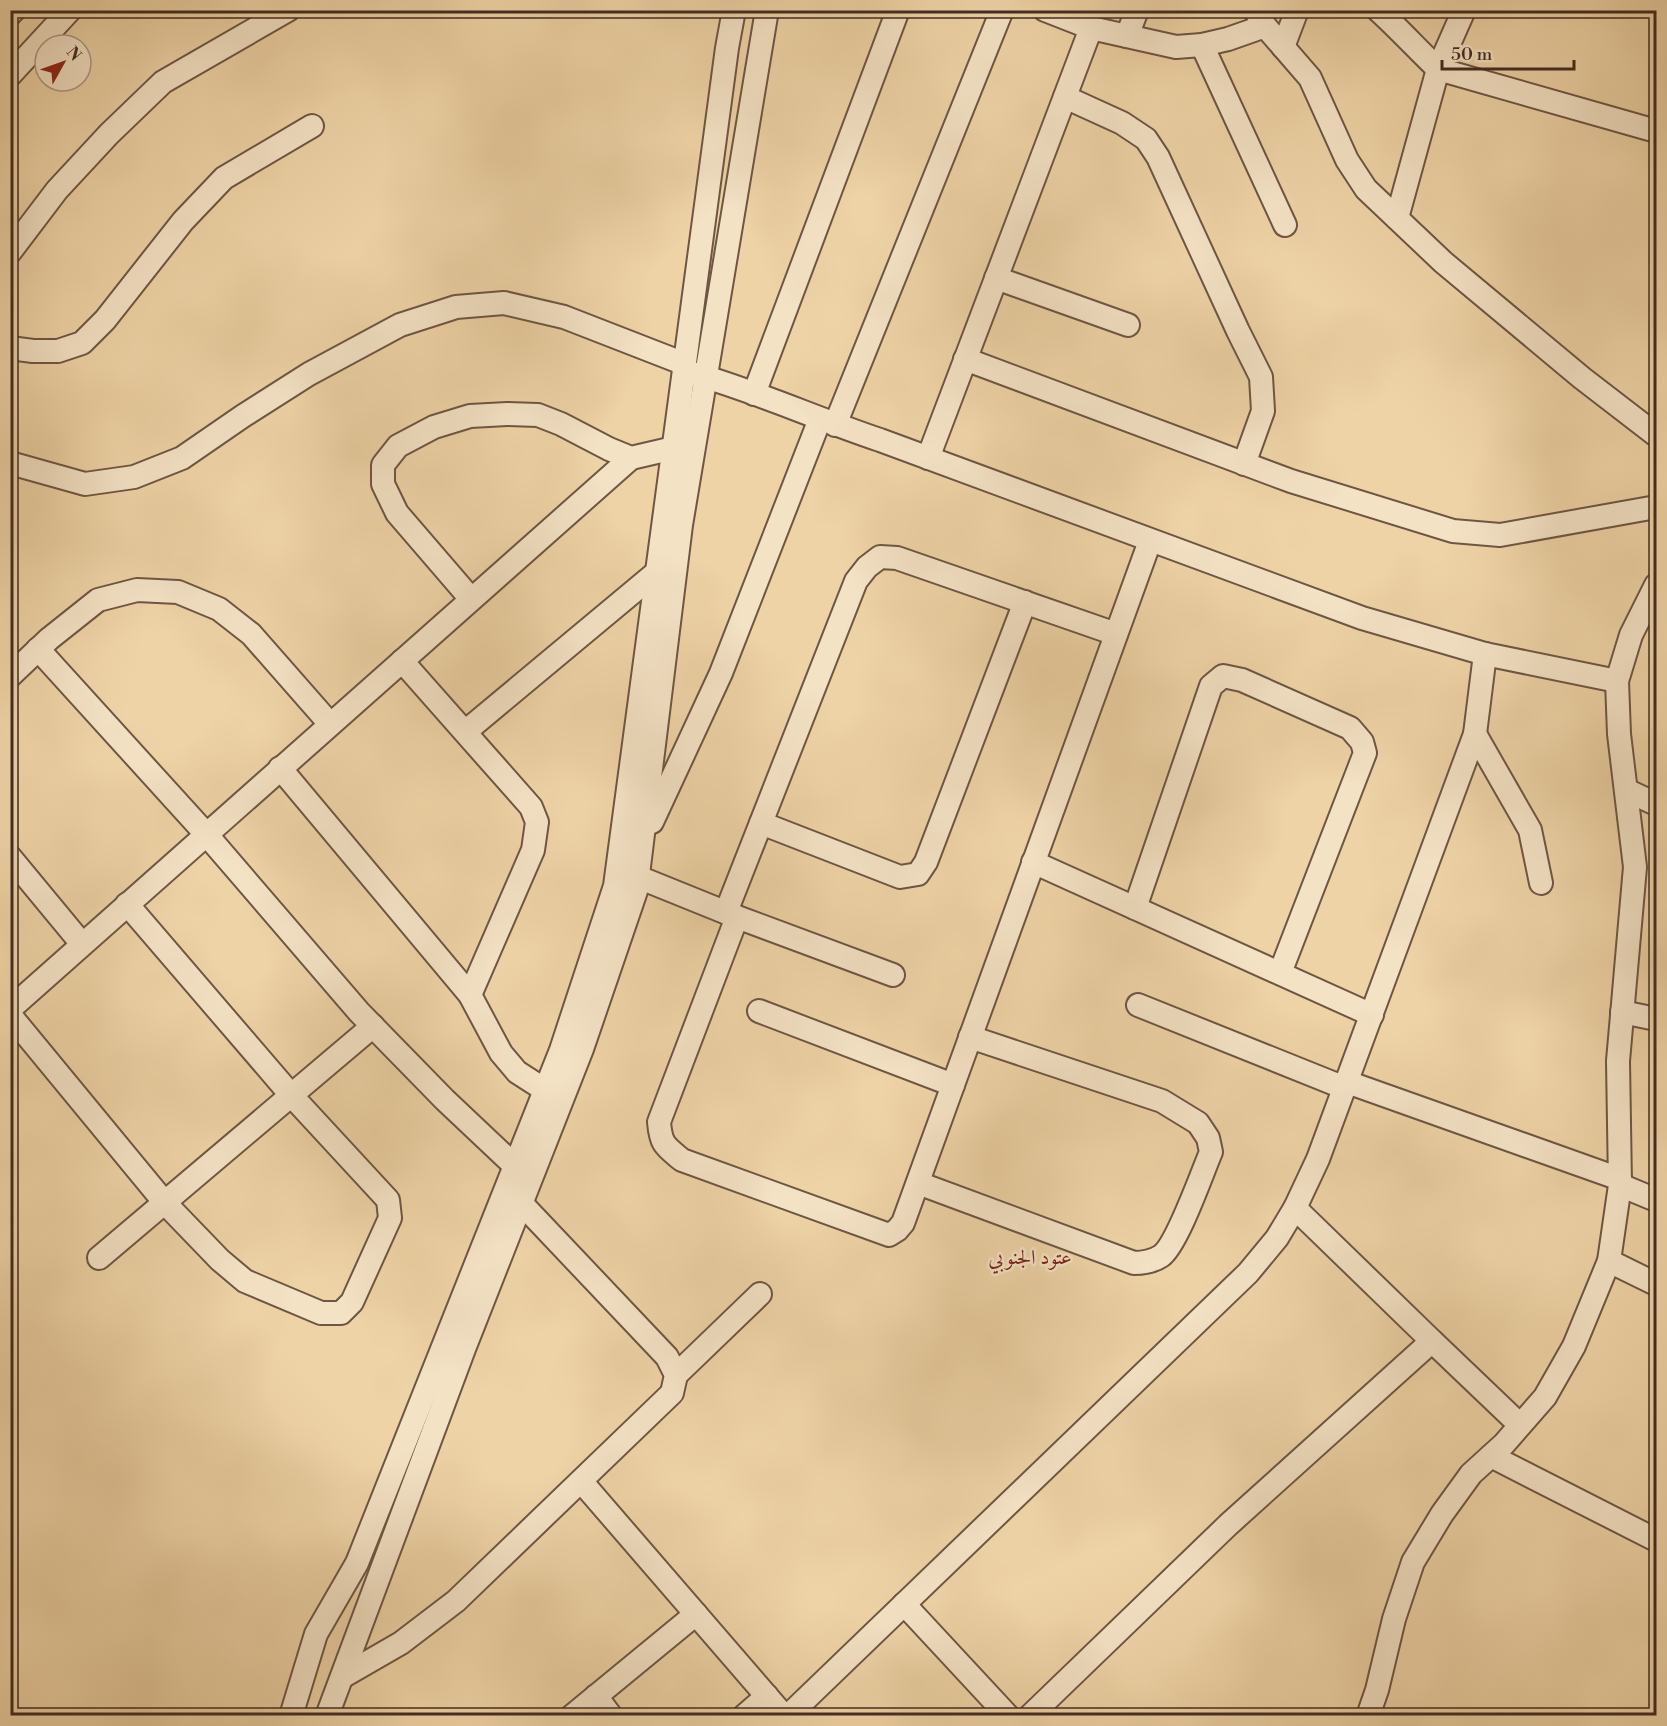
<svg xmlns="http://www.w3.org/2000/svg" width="1667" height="1726" font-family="'Libre Bodoni',Amiri,serif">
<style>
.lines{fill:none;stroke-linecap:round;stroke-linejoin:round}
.minor-casing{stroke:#6e5644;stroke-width:26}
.minor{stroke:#f4e2c5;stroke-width:22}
.labels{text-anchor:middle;stroke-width:5;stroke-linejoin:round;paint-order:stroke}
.neighbourhood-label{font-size:21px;fill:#7a1f14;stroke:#f4e2c5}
</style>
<rect width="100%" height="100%" fill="#eed3a6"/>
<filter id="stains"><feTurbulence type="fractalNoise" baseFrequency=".00333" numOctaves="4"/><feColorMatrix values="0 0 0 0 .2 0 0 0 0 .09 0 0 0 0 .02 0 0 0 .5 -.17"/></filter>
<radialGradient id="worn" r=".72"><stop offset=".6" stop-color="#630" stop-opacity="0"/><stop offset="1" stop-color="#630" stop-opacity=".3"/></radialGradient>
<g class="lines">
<g class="minor-casing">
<g id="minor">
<polyline points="1045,10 1091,28 1176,47 1202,45 1228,39 1265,26"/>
<polyline points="1255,10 1265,26 1310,78 1347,160 1366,189 1443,262 1582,378 1656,435"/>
<path d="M1378,10C1399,29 1418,50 1438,69L1656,131"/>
<polyline points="10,14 14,10"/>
<polyline points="1127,36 1137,10"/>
<polyline points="1202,45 1285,225"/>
<polyline points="1283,47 1297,10"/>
<polyline points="10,75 70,10"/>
<polyline points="1065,97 1122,123 1146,139 1158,157 1238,331 1261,377 1263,411 1244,464"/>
<polyline points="1397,218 1438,69 1464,10"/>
<polyline points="10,252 57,190 109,134 163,82 288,10"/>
<polyline points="996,278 1128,325"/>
<polyline points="10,348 33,351 58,351 82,343 105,320 183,221 224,178 312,126"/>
<polyline points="965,359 1291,481 1453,531 1500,535 1656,507"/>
<path d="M692,373C756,391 817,419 880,440L1362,618L1485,654L1617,681"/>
<polyline points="754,394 898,10"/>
<polyline points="835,425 1002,10"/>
<polyline points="928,458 1091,28"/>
<polyline points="10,463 85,484 134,477 182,458 243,416 309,374 400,325 456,307 504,303 564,317 685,364"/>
<polyline points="1656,585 1631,635 1617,681 1619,734 1635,867 1618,1061 1620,1185 1656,1200"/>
<polyline points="471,599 397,513 383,484 383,465 398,446 434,427 470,416 507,414 538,415 561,424 609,449 631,458 674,448"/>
<polyline points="38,649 206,834 359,1012 445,1100 515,1166"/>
<polyline points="402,661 531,807 537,822 533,850 470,995"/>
<polyline points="10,676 49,639 98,600 137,590 178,592 219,609 251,634 330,724"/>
<polyline points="465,732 657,572"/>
<polyline points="1475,734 1530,830 1541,883"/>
<polyline points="280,768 470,995 501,1053 517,1072 545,1090"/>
<polyline points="1626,790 1656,804"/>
<polyline points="652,822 721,673 820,419"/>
<polyline points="761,823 900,877 918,874 926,862 1025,602"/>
<polyline points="10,857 82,944"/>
<polyline points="1033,862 1372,1015"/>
<polyline points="638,877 737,917 893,975"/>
<polyline points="1135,908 1211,686 1223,676 1242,680 1350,728 1362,742 1365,753 1280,973"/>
<polyline points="726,912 856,581 867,567 880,557 897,558 1116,634"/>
<path d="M737,917L659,1122C661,1145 665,1146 682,1160L889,1235L897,1230L903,1223L1150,541"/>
<polyline points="1138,1005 1345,1088"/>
<polyline points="10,1009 631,458"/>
<polyline points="759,1011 953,1085"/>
<polyline points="1622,1012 1656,1019"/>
<polyline points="10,1015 165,1203 220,1260 245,1281 321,1313 341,1313 352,1302 390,1218 388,1200 291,1095 127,904"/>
<polyline points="1347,1082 1620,1179"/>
<path d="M918,1183L1134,1263C1144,1263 1152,1262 1161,1256C1177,1245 1202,1173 1211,1152L1208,1138L1198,1123L1162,1101L970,1037"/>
<polyline points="99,1258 373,1026"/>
<polyline points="1609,1261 1656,1284"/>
<polyline points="1432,1341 1520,1425"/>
<polyline points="676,1375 760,1294"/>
<polyline points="1491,1456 1656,1540"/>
<polyline points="581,1481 784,1716"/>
<polyline points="904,1604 1008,1716"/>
<polyline points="342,1677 401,1643 456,1601 672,1393 676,1375 667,1357 522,1204"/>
<polyline points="596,1696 611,1716"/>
<polyline points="291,1716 316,1634 357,1563 561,1050 615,886 727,48 734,10"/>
<polyline points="327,1716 464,1349 582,1049 636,891 681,525 767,10"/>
<polyline points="572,1716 696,1614"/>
<polyline points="744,1716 767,1696"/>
<polyline points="788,1716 1248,1273 1277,1238 1295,1208 1318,1159 1475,734 1485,654"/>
<polyline points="1030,1716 1228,1525 1432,1341 1295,1208"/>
<polyline points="1368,1716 1377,1690 1394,1619 1413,1562 1442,1514 1471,1474 1504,1444 1545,1397 1574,1346 1609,1261 1620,1185"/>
</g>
</g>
<use href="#minor" class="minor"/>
</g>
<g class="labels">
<g class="neighbourhood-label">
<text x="1030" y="1264">عتود الجنوبي</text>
</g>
</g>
<rect width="1667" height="1726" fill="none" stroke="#eed3a6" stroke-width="36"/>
<rect x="12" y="12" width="1643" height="1702" fill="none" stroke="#432c23" stroke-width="3"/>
<rect x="18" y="18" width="1631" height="1690" fill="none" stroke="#432c23" stroke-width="1.5"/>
<g transform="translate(63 63) rotate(50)"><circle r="28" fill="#f4e2c5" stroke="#ad9984" stroke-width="1.5"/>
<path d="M0-4.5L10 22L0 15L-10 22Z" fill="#8f2418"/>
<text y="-9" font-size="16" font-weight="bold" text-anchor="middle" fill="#432c23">N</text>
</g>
<path d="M1442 60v9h132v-9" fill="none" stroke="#432c23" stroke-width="3"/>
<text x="1451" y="60" font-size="18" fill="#432c23" stroke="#f4e2c5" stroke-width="4.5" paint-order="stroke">50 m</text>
<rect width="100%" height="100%" filter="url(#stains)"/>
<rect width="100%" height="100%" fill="url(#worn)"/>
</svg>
